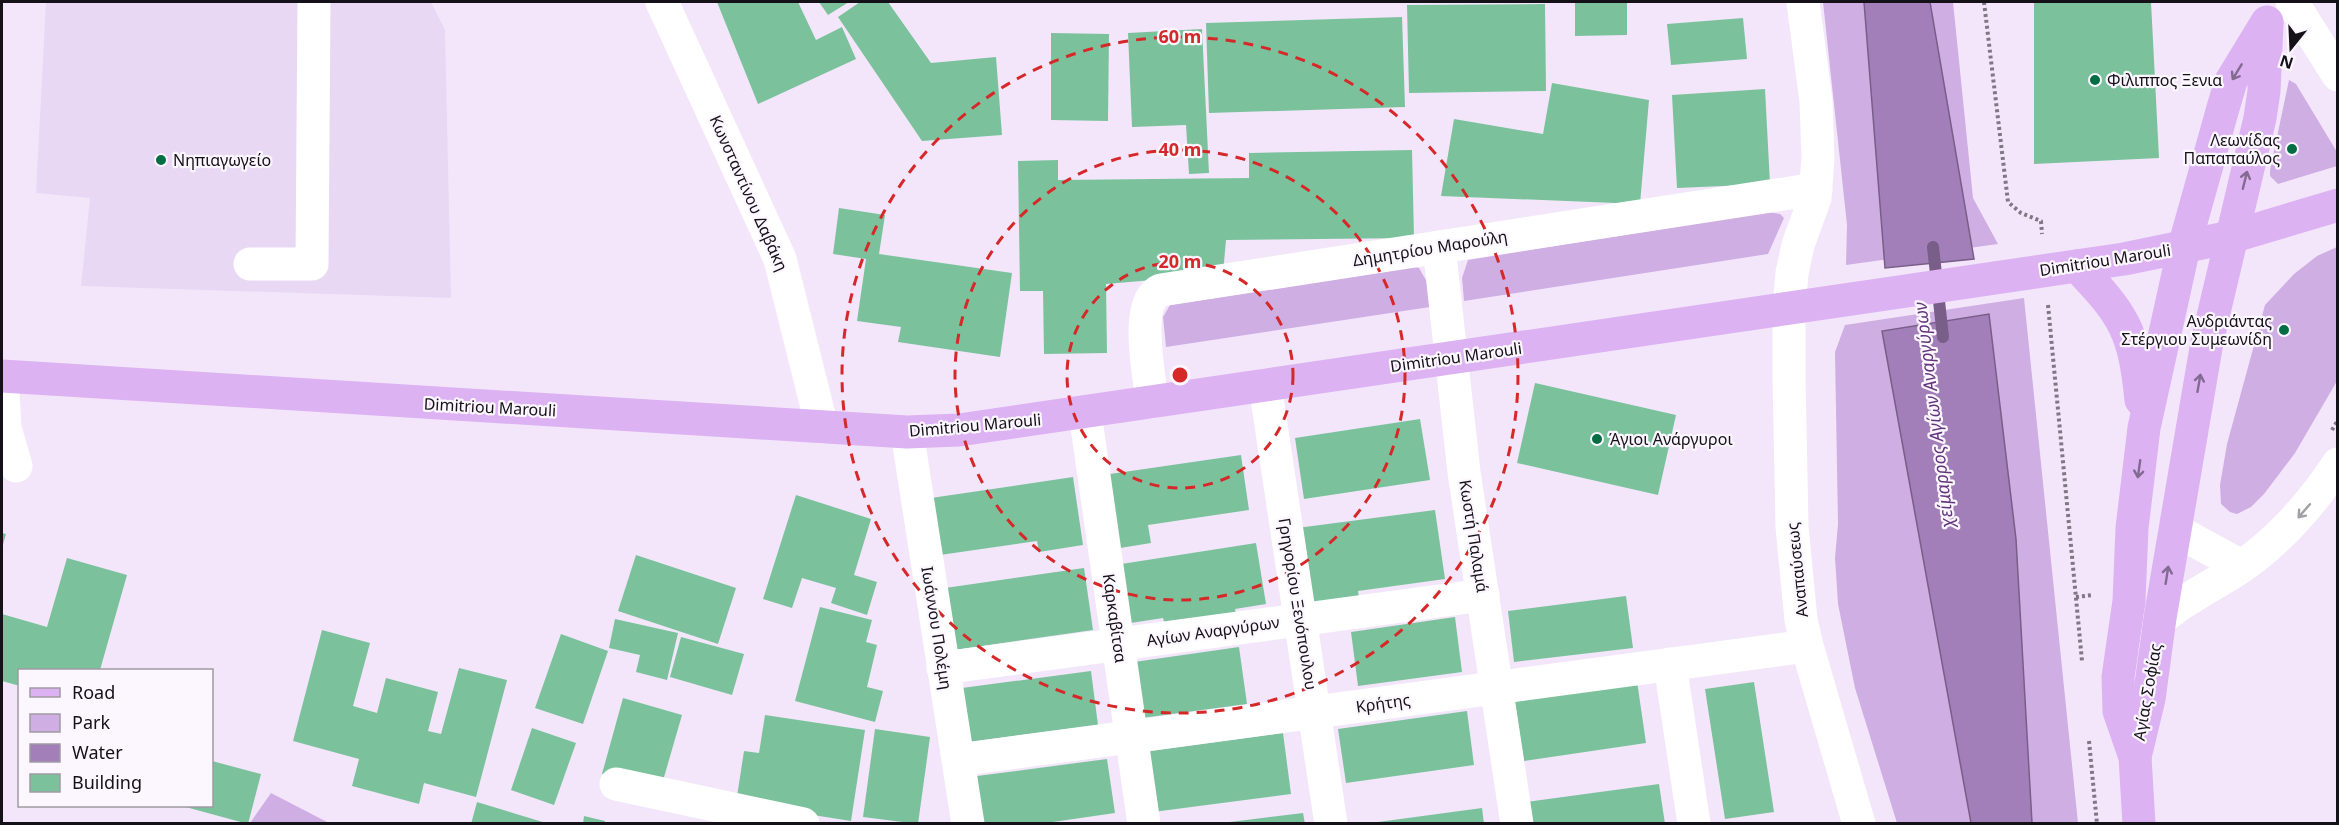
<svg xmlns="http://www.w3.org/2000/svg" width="2339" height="825" font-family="'Noto Sans',sans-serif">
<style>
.built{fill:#e9d8f4}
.green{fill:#cfaee3}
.water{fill:#a27fb8;stroke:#785e88;stroke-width:1.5}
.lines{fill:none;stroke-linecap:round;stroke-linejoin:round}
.stream{stroke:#785e88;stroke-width:12}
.building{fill:#7bc29c}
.path{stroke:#807785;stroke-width:4;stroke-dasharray:3 3;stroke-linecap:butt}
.minor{stroke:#fff;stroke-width:33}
.major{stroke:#dcb2f3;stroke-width:33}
.oneway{stroke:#826a90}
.oneway2{stroke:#a1a0a3}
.ring{fill:none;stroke:#d62828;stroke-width:3;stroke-dasharray:10 8}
.poi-dot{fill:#006d45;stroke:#fcf6ff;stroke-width:2}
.labels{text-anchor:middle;stroke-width:4.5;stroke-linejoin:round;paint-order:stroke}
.poi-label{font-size:16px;fill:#151118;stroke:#fcf6ff;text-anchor:start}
.street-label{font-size:16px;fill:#151118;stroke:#fcf6ff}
.water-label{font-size:18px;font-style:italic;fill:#63367c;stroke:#fcf6ff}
.centre{fill:#d62828;stroke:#fcf6ff;stroke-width:3}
.ring-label{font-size:18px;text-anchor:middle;font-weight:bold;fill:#d62828;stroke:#fcf6ff;stroke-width:4.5;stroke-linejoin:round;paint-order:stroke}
</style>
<rect width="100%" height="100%" fill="#f3e6fb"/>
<polygon class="built" points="46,2 431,2 445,30 451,298 81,286 90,198 36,193"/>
<g class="green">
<polygon points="1823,2 1953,2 1973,198 1998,244 1846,265 1847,225"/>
<polygon points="2289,80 2296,84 2337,152 2337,166 2278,184 2270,176 2270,170"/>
<polygon points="1768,212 1780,214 1784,218 1768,254 1464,301 1462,278 1468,260"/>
<polygon points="2337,247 2337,381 2295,453 2264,494 2251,507 2237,514 2230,512 2221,504 2220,485 2227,444 2265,305 2294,274 2317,256"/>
<polygon points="1414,267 1419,268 1427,282 1430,307 1166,347 1163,317 1170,305"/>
<polygon points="2024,298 2078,823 1897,823 1855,688 1838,604 1835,558 1838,524 1835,352 1845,325"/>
<polygon points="271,793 329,823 250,823"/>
</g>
<g class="water">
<polygon points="1864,2 1930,2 1974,259 1885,268"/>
<polygon points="1989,314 2016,539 2032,823 1971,823 1882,331"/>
</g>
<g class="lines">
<polyline class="stream" points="1933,247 1943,337"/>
</g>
<g class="building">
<polygon points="717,2 798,2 816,40 842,27 856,59 758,104"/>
<polygon points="819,2 849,2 828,15"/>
<polygon points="860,2 888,2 931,63 996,57 1002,135 922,141 838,17"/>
<polygon points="1575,2 1627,2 1627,35 1575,36"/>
<polygon points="2034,2 2151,2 2159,158 2034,164"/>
<polygon points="1545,4 1546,91 1409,93 1407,5"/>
<polygon points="1402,17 1405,107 1209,113 1206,23"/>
<polygon points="1743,18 1747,59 1671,65 1667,24"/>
<polygon points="1202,29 1209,173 1189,174 1186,125 1132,127 1128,33"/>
<polygon points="1051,33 1109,34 1108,121 1051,120"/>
<polygon points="1552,83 1649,100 1640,204 1441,196 1454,119 1543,134"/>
<polygon points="1765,89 1770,184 1677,188 1672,95"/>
<polygon points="1412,150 1414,238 1226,240 1223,274 1106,284 1107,353 1044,354 1043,291 1020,291 1018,161 1058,160 1058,180 1249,178 1249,153"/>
<polygon points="839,208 885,215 879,254 1012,273 1000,357 898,342 901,327 857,321 866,259 833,254"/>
<polygon points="1535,383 1676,415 1658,495 1517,463"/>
<polygon points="1420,419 1430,480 1304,499 1295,438"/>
<polygon points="1241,455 1249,510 1148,525 1151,543 1114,549 1103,475"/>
<polygon points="1073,477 1083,545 1039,552 1037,541 940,555 931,498"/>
<polygon points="796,495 871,519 854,575 877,582 867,615 831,603 836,588 802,578 792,608 763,599"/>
<polygon points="1435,510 1445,579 1358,591 1359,598 1307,605 1297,528"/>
<polygon points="2,533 6,534 2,548"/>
<polygon points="1256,543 1266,604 1235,609 1236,614 1165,626 1163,618 1124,624 1115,565"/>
<polygon points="636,555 736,588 718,644 618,611"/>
<polygon points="67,558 127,575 100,670 20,670 20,686 2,681 2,614 47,627"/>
<polygon points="1084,568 1093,630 954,650 945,588"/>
<polygon points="1626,596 1633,648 1514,662 1508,611"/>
<polygon points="820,607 872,620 866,642 877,645 867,687 883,691 875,722 795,701"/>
<polygon points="1455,617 1462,672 1358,686 1351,632"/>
<polygon points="615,619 678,633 667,680 636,672 640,655 609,648"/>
<polygon points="322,630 370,643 353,706 377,713 386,678 438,692 428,731 441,734 459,668 507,680 476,797 424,783 419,804 352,786 359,759 293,741"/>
<polygon points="561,634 608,651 583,724 535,708"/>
<polygon points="681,637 744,654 732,695 670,677"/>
<polygon points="1239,647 1247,704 1142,718 1134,662"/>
<polygon points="1091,671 1098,725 969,742 962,688"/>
<polygon points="1637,681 1646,743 1524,761 1514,700"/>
<polygon points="1754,682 1774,812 1725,819 1705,689"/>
<polygon points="623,698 682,715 660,791 602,774"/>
<polygon points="1467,711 1474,765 1346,783 1338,729"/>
<polygon points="765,715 865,730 851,821 736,803 744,751 759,753"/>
<polygon points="532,728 576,743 554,805 511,790"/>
<polygon points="875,729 930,737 918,824 863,817"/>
<polygon points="1283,733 1291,794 1153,812 1144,752"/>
<polygon points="1107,759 1115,813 1039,824 983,824 977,776"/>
<polygon points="212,761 261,774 248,824 182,806 212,806"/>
<polygon points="1659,784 1665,824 1529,824 1526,802"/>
<polygon points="477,802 546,823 546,824 471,824"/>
<polygon points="1482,808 1484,824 1378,824 1378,822"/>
<polygon points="1303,813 1305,824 1230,824 1230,822"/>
<polygon points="584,816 605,821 605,824 583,824"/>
</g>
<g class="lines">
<g class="path">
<polyline points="1984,2 2008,202 2021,213 2041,221 2042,234"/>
<polyline points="2048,305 2082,661"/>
<polyline points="2332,430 2338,420"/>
<polyline points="2076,597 2093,595"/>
<polyline points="2089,741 2097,824"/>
</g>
<g class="minor">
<polyline points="662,2 780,259 822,427"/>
<polyline points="1803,2 1816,101 1818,158 1815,198 1798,245 1792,273 1789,308 1789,377 1792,527 1801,620 1807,646 1859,824"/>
<polyline points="2292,2 2338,75"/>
<polyline points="1439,247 1464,472 1517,824"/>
<polyline points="250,264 312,264 314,2"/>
<polyline points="2,376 5,428 16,466"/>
<polyline points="1265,385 1331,824"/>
<path d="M1152,402C1150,377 1133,302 1161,290L1816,189"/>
<polyline points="1085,413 1144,824"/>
<polyline points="907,432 968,824"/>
<polyline points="2175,530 2241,566"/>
<path d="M2144,636C2169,606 2208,589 2241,567C2281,539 2311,505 2338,464"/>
<polyline points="1670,664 1694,824"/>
<polyline points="943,668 1483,595"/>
<polyline points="958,760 1807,646"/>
<polyline points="616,784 803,824"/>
</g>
<g class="major">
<path d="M2077,266C2125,316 2134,331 2141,400"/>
<polyline points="2,376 907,432 959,430 2124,259 2231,237 2338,205"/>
<polyline points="2135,757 2149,699 2160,618 2207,342 2260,118 2264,91 2267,24"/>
<polyline points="2139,824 2135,757 2119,711 2118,677 2129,601 2132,528 2144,428 2184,247 2223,108 2231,81 2267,22"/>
</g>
</g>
<defs><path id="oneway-shaft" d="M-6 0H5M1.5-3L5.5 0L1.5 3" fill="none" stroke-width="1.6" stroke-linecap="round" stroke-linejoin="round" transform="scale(1.5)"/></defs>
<g class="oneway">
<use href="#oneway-shaft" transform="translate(2237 72) rotate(121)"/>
<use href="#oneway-shaft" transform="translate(2245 180) rotate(-76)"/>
<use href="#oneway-shaft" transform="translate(2199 383) rotate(-80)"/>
<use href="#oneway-shaft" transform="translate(2139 469) rotate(98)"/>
<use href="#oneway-shaft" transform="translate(2167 575) rotate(-81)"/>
</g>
<use class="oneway2" href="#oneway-shaft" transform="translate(2304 511) rotate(131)"/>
<g class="ring">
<circle cx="1180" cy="375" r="113"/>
<circle cx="1180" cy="375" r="225"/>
<circle cx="1180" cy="375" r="338"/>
</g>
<g class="poi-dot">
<circle cx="2095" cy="80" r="6"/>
<circle cx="2292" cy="149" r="6"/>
<circle cx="161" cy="160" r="6"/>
<circle cx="2284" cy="330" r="6"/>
<circle cx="1597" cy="439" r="6"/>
</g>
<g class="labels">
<g class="poi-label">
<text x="2107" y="86">Φιλιππος Ξενια</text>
<text x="2280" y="146" text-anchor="end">Λεωνίδας<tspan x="2280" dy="18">Παπαπαύλος</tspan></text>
<text x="173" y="166">Νηπιαγωγείο</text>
<text x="2272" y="327" text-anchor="end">Ανδριάντας<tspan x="2272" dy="18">Στέργιου Συμεωνίδη</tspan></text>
<text x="1609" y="445">Άγιοι Ανάργυροι</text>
</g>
<g class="street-label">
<text transform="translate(749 193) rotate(66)" y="6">Κωνσταντίνου Δαβάκη</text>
<text transform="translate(1430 248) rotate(-9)" y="6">Δημητρίου Μαρούλη</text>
<text transform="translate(2105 260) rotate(-9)" y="6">Dimitriou Marouli</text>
<text transform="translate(1456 357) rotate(-8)" y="6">Dimitriou Marouli</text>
<text transform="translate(490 407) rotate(3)" y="6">Dimitriou Marouli</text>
<text transform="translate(975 425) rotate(-5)" y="6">Dimitriou Marouli</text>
<text transform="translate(1474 536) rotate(81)" y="6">Κωστή Παλαμά</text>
<text transform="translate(1797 570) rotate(-96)" y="6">Αναπαύσεως</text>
<text transform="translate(1298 604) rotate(81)" y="6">Γρηγορίου Ξενόπουλου</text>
<text transform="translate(1115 618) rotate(82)" y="6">Καρκαβίτσα</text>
<text transform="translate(937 628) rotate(81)" y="6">Ιωάννου Πολέμη</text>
<text transform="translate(1213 631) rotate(-8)" y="6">Αγίων Αναργύρων</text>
<text transform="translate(2147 692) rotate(-80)" y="6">Αγίας Σοφίας</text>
<text transform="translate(1383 703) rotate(-8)" y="6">Κρήτης</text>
</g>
<g class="water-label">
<text transform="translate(1934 415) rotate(-97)" y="6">χείμαρρος Αγίων Αναργύρων</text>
</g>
</g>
<circle cx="1180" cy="375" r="9" class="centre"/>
<g class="ring-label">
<text x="1180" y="43">60 m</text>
<text x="1180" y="156">40 m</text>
<text x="1180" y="268">20 m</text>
</g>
<rect width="2339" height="825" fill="none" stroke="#151118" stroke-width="6"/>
<rect x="18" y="669" width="195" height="138" fill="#fcf6ff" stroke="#a09aa3" stroke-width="1.5"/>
<rect x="30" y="688" width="30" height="9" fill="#dcb2f3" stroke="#a09aa3" stroke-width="1.5"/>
<text x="72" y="699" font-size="18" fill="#151118">Road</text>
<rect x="30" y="714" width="30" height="18" fill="#cfaee3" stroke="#a09aa3" stroke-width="1.5"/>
<text x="72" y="729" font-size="18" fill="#151118">Park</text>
<rect x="30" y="744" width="30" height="18" fill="#a27fb8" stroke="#a09aa3" stroke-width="1.5"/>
<text x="72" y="759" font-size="18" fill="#151118">Water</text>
<rect x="30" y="774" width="30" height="18" fill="#7bc29c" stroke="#a09aa3" stroke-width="1.5"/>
<text x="72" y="789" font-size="18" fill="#151118">Building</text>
<g transform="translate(2291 48) rotate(198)" stroke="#fcf6ff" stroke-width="4.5" paint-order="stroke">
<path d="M0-4.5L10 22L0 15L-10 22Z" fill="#151118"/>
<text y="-9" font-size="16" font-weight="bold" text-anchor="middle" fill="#151118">N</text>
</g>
</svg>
